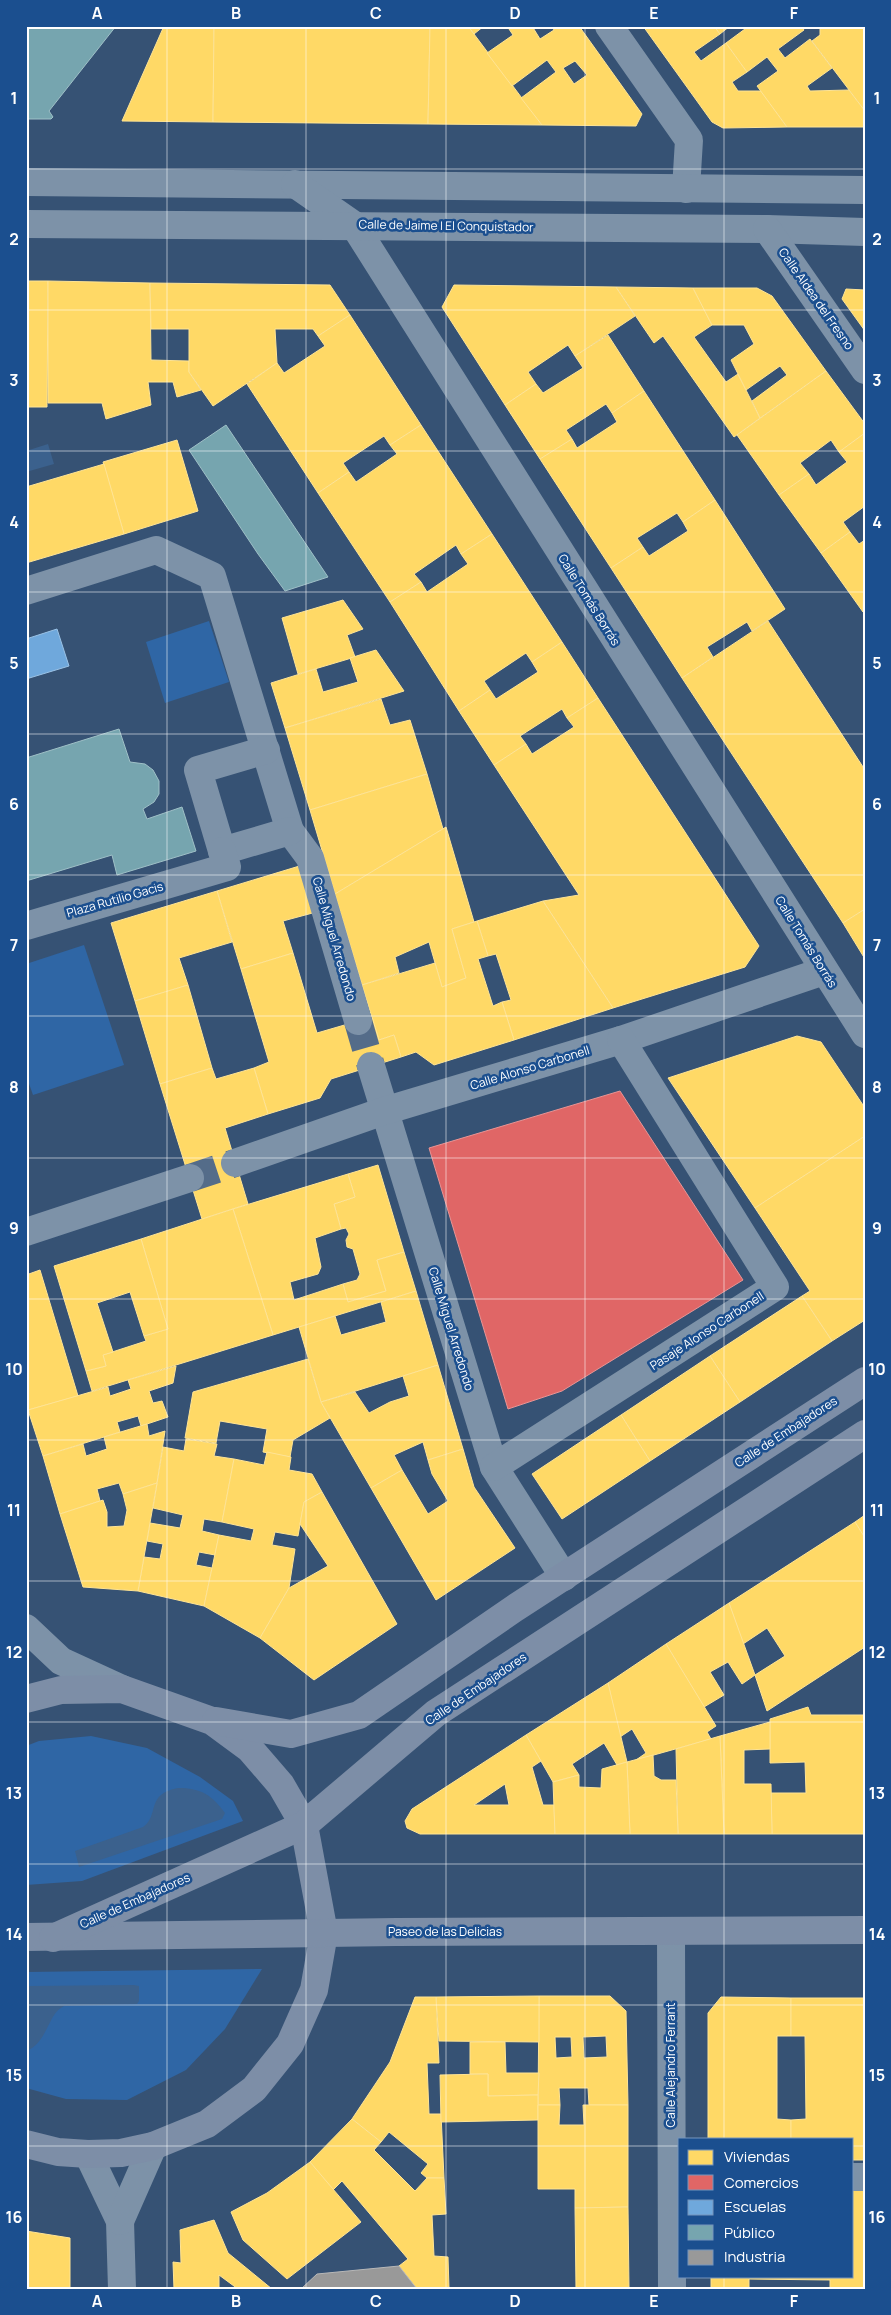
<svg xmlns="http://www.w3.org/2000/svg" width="891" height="2315" font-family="Manrope,sans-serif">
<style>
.green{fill:#2f66a5}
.water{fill:#3b618d}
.homes{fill:#ffd966;stroke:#ffe494;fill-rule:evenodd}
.shops{fill:#e06666;stroke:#e99494}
.schools{fill:#6fa8dc;stroke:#9ac2e6}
.public{fill:#76a5af;stroke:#9fc0c7}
.industry{fill:#999;stroke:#b8b8b8}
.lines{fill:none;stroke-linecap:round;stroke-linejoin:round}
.minor-tunnel{stroke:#546c89;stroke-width:28;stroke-dasharray:28 14;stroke-linecap:butt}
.minor{stroke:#7d92a8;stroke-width:28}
.major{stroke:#7d8ea7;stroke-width:28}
.grid{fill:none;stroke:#fff;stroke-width:1;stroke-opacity:0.55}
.labels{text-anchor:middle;stroke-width:5;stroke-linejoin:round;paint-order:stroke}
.street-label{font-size:12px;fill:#fff;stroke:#1b4f8f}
.neatline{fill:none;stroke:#fff;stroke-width:2}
.grid-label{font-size:16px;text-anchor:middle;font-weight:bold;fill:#fff}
</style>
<rect width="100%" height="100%" fill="#365274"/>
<g class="green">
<polygon points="209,621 229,682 165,703 146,642"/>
<polygon points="84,945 124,1065 33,1095 26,1075 26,964"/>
<polygon points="91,1736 147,1748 200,1777 233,1801 243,1821 82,1881 26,1885 26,1746 39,1741"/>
<polygon points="262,1969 225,2029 186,2070 127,2100 66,2099 26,2088 26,1972"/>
</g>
<g class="water">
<polygon points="48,444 54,464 26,472 26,451"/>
<path d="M178,1788C201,1788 212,1795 225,1813L222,1819L79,1867L75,1851L143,1827C160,1815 145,1794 178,1788Z"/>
<path d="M134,1985L139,1986V2001L137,2004L64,2006C47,2014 48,2043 26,2051V1986Z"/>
</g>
<g class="homes">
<polygon points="164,26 214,26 213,122 122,121"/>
<polygon points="214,26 430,26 428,124 213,122"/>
<polygon points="430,26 468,26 542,125 428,124"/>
<polygon points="468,26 484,26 474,34"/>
<path d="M507,26H532L540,39L554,30L552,26H579L642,114L636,126L542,125L521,98L556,72L547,60L512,86L487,53L513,35ZM575,61L587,75L574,84L563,68Z"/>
<polygon points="643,26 714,26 720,34 694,52 701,61 726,43 747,72 732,82 738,91 761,91 787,127 723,128 712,122"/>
<polygon points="714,26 730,26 720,34"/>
<polygon points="749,26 801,26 804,30 778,49 785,58 810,39 832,68 807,86 810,91 849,90 865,111 865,127 787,127 757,86 778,71 767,57 747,72 726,43"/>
<polygon points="820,26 865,26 865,111 812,41 820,35"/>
<polygon points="26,281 48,281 47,407 26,407"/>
<polygon points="48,281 150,283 151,360 189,361 189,372 201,390 177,397 173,382 148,382 151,405 106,419 102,403 48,403"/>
<polygon points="150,283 330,285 350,315 318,336 313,329 275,329 277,363 213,406 189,372 189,329 151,329"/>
<polygon points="454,285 616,287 635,316 575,356 568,345 528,372 536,384 505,405 442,307"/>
<polygon points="616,287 693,288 712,325 694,337 726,382 738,374 760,418 734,437 663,336 654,343"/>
<polygon points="693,288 757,288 772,296 826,371 760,418 752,401 787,375 780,366 746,390 731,360 754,344 744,325 712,325"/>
<polygon points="846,289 865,290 865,331 842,299"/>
<polygon points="350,315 421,425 390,445 384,436 343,463 349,472 318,493 247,384 277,363 284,373 325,346 318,336"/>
<polygon points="608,335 644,391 612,413 606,404 566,430 572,439 540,459 505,405 536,384 543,393 583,368 575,356"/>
<polygon points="826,371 865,424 865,433 839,452 831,440 800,463 809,474 779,495 737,435"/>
<polygon points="644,391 715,500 683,522 677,513 637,538 643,547 611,568 540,459 572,439 577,448 617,422 612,413"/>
<polygon points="421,425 492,534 461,554 456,545 414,574 421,582 390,602 318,493 349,472 356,482 397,454 390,445"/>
<polygon points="865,433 865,506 843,522 850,532 821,553 779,495 809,474 816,485 832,473 847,462 839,452"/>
<polygon points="177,440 198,511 124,534 103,462"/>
<polygon points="104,464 124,534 26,563 26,487"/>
<polygon points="715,500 785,609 752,631 747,622 707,647 713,657 682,678 611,568 643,547 649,556 688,531 683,522"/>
<polygon points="850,532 859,544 865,540 863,612 821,553"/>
<polygon points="492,534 562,642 532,662 526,653 484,681 490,690 459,711 390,602 421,582 427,592 468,564 461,554"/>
<polygon points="343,600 363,629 347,635 355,657 298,674 282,618"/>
<polygon points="768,621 865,770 865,909 843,923 682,678"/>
<polygon points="562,642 598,698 567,718 562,709 520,736 526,744 494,765 459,711 490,690 496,699 538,672 532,662"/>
<polygon points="376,650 404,691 285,728 271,683 316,669 323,692 358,682 350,658"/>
<polygon points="598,698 759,946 745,967 613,1008 543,901 579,895 494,765 526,744 532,754 574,727 567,718"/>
<polygon points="381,699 390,725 410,720 427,774 310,810 285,728"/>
<polygon points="427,774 443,829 335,894 310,810"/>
<polygon points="446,827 474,922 452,929 466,978 442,987 429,942 395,957 399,973 362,985 335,894"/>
<polygon points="306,864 320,911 283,921 293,953 241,969 217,891"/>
<polygon points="217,891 232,942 179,958 188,985 135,1001 111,923"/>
<polygon points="543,901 613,1008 514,1040 502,1002 511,1000 496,954 488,956 477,921"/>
<polygon points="865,909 865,959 843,923"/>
<polygon points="477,921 488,956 478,959 493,1006 502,1002 514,1040 434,1065 416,1052 401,1057 394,1035 379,1040 362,985 435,963 442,987 466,978 452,929"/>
<polygon points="293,953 317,1033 372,1017 379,1040 394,1035 401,1057 331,1079 320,1098 268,1114 254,1068 269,1062 241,969"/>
<polygon points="188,985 212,1068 160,1084 135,1001"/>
<polygon points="797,1036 821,1042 865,1108 865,1136 755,1208 668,1078"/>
<polygon points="212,1068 216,1079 254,1068 268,1114 225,1128 248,1204 202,1219 160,1084"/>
<polygon points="865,1136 865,1320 832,1341 802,1296 810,1291 755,1208"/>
<polygon points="378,1165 404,1252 377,1260 386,1291 348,1302 343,1284 357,1280 360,1274 353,1249 347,1247 346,1240 349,1234 346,1228 341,1229 334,1204 355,1197 348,1174"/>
<polygon points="348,1174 355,1197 334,1204 341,1229 315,1238 321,1267 318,1274 290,1282 294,1300 343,1284 348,1302 386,1291 377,1260 404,1252 416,1291 273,1335 233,1209"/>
<polygon points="233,1209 273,1335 92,1391 86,1371 106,1366 103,1355 146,1341 144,1336 168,1329 141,1239"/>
<polygon points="141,1239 168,1329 144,1336 130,1292 97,1303 113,1352 103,1355 106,1366 86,1371 54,1266"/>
<polygon points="40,1270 78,1396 28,1410 26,1275"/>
<polygon points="416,1291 438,1365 321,1402 299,1327 335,1316 341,1335 386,1322 381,1302"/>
<polygon points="802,1296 832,1341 740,1402 710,1356"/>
<polygon points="710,1356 740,1402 650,1461 621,1415"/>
<polygon points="308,1359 321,1402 330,1418 293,1440 290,1457 263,1452 267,1429 220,1421 216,1443 185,1438 193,1392"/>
<polygon points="438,1365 463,1449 428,1460 423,1442 394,1455 402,1470 371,1488 321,1402 355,1392 369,1413 390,1402 409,1396 403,1376"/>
<polygon points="176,1366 173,1383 149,1391 153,1403 162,1401 168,1417 141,1426 138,1416 117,1422 120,1432 43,1456 28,1410 108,1387 110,1396 131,1389 128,1380"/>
<polygon points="621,1415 650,1461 562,1519 532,1474"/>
<polygon points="147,1424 149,1436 165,1431 157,1483 123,1494 119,1483 97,1489 100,1501 60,1514 43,1456 83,1444 86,1456 107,1449 104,1437"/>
<polygon points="186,1439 217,1444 214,1456 234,1459 222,1522 204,1519 202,1531 219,1535 215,1555 199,1552 196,1565 212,1568 204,1606 138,1591 144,1557 160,1559 163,1544 147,1541 150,1523 180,1528 183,1515 153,1508 163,1447 184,1451"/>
<polygon points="463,1449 474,1487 515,1548 436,1600 371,1488 402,1470 428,1514 448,1501 432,1474 428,1460"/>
<polygon points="267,1452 291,1457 289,1470 312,1474 322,1492 304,1502 298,1536 275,1532 272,1545 295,1549 289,1588 260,1638 204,1606 219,1535 251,1541 254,1529 222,1522 234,1459 264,1465"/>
<polygon points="157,1483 138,1591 83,1587 60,1514 103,1500 107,1512 107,1527 124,1526 127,1510 123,1494"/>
<polygon points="322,1492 397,1624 314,1680 260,1638 289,1588 328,1566 300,1524 304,1502"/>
<polygon points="865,1515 865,1538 855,1522"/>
<polygon points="855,1522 865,1538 865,1647 767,1711 755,1675 785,1656 767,1628 743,1644 729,1603"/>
<polygon points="729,1603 755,1675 742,1684 728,1662 710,1672 724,1695 704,1707 666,1644"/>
<polygon points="666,1644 716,1726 707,1732 711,1739 636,1760 646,1753 632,1729 620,1737 608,1683"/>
<polygon points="608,1683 627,1762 617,1765 604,1743 572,1764 579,1775 553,1782 526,1735"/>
<polygon points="808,1707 811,1715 865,1715 865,1834 772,1834 771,1793 806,1793 805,1762 770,1763 770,1719"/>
<polygon points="770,1722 770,1749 744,1750 744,1784 771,1784 772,1834 724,1834 720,1736"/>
<path d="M526,1735L541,1761L532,1767L543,1805H554L555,1834H420L407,1828L405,1821L412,1809ZM505,1784L509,1805H474Z"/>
<polygon points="720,1736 724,1834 678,1834 676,1749"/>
<polygon points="653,1755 654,1776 661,1780 676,1780 678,1834 630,1834 627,1762"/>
<polygon points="627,1762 630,1834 555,1834 553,1782 579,1775 579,1787 601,1788 602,1769"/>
<path d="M539,1996H610L626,2011L628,2105H589L588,2088H559L560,2105H538ZM606,2036L607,2057L584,2058L583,2037ZM555,2037H571L572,2057L556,2058Z"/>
<polygon points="539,1996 539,2042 439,2041 436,1997"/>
<polygon points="415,1997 436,1997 439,2063 427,2063 429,2114 441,2114 444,2178 427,2178 421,2173 428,2164 389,2132 381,2142 352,2119 390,2062"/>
<polygon points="721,1997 791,1998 791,2036 777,2036 777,2119 791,2120 791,2139 708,2139 708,2013"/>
<polygon points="791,1998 865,1998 865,2160 852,2160 852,2139 791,2139 791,2120 806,2119 805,2036 791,2036"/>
<polygon points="470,2042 505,2042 506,2073 539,2073 538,2095 488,2096 488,2074 470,2074"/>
<polygon points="488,2074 488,2096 538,2095 538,2120 441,2122 440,2075"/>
<polygon points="538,2105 560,2105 559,2125 584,2125 583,2105 628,2105 628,2207 575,2208 575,2189 538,2189"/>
<polygon points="352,2119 381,2142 374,2150 415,2191 427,2178 444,2178 446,2214 432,2215 434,2256 448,2257 449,2289 417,2289 399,2266 408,2259 342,2181 333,2190 310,2162"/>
<polygon points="310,2162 361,2222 287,2279 243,2240 231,2212 267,2193"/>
<polygon points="852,2187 865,2187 865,2289 830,2289 830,2280 749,2279 749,2289 711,2289 711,2276 852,2276"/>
<polygon points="628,2207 629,2289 576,2289 575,2208"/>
<polygon points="214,2220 228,2253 272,2289 238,2289 219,2275 219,2289 174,2289 173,2262 181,2263 180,2230"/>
<polygon points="26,2231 70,2238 70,2289 26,2289"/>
</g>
<polygon class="shops" points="620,1091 743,1280 562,1391 508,1409 429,1148"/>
<polygon class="schools" points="57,629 69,666 26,679 26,639"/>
<g class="public">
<polygon points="26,26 116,26 49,111 53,117 51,119 26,119"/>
<polygon points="226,425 328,577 285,591 258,554 189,450"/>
<polygon points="119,729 130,762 145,764 153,770 159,781 159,794 154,802 143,809 147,819 182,807 196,851 117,875 112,855 26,881 26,758"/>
</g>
<polygon class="industry" points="399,2266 417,2289 301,2289 317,2274"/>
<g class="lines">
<g class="minor-tunnel">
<polyline points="358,1021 371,1066"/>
<polyline points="190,1178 235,1163"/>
</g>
<g class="minor">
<polyline points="609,26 689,140 686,189"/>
<polyline points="26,182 865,190"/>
<polyline points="295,184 354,225 865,1034"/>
<polyline points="26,224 767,229 865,232"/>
<polyline points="767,229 865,370"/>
<polyline points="26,591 156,550 212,576 290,831 310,858 358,1021"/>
<polyline points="266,750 198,770 222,851 290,831"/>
<polyline points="26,926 227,867 222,851"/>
<polyline points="371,1066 494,1467 564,1577"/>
<polyline points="235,1163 384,1111 621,1040 824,971"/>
<polyline points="26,1232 190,1178"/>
<polyline points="494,1467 775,1287 621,1040"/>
<polyline points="26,1628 61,1661 122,1689"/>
<polyline points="671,1931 672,2289"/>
<polyline points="88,2154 120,2221 122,2289"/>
<polyline points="852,2177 865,2177"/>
<polyline points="120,2221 153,2146"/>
</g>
<g class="major">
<polyline points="26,1699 61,1690 122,1689 212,1721 250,1749 281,1785 304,1825 324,1933 314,1990 290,2044 254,2089 207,2124 153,2146 121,2153 88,2154 58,2152 26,2144"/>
<polyline points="216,1721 291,1734 359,1715 515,1608 865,1381"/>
<polyline points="26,1937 396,1932 865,1930"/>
<polyline points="53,1938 304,1825 436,1713 865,1434"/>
</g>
</g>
<path class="grid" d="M167,26V2289M306,26V2289M446,26V2289M585,26V2289M724,26V2139M26,169H865M26,310H865M26,451H865M26,592H865M26,734H865M26,875H865M26,1016H865M26,1158H865M26,1299H865M26,1440H865M26,1581H865M26,1722H865M26,1864H865M26,2005H865M26,2146H680M852,2146H865M724,2276V2289"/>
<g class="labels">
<g class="street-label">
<text transform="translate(446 226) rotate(1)" y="4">Calle de Jaime I El Conquistador</text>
<text transform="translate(816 299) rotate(55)" y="4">Calle Aldea del Fresno</text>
<text transform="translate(589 600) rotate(58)" y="4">Calle Tomás Borrás</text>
<text transform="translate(115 900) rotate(-16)" y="4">Plaza Rutilio Gacis</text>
<text transform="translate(334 939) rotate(74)" y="4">Calle Miguel Arredondo</text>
<text transform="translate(806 942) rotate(58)" y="4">Calle Tomás Borrás</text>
<text transform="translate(530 1068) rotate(-17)" y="4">Calle Alonso Carbonell</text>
<text transform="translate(451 1329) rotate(73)" y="4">Calle Miguel Arredondo</text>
<text transform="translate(707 1331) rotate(-33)" y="4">Pasaje Alonso Carbonell</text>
<text transform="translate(786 1432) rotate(-33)" y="4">Calle de Embajadores</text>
<text transform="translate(476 1689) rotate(-34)" y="4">Calle de Embajadores</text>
<text transform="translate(135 1901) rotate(-24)" y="4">Calle de Embajadores</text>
<text x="445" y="1936">Paseo de las Delicias</text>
<text transform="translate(671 2065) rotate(-90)" y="4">Calle Alejandro Ferrant</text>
</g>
</g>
<rect width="891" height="2315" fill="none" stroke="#1b4f8f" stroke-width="55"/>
<rect x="678" y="2138" width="175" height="140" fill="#1b4f8f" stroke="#7695bc"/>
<rect x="688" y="2150" width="25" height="15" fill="#ffd966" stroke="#7695bc"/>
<text x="724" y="2162" font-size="15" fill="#ffffff">Viviendas</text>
<rect x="688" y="2175" width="25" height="15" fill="#e06666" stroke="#7695bc"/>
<text x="724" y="2188" font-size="15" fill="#ffffff">Comercios</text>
<rect x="688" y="2200" width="25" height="15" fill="#6fa8dc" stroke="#7695bc"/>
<text x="724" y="2212" font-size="15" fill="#ffffff">Escuelas</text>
<rect x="688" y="2225" width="25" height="15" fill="#76a5af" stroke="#7695bc"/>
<text x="724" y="2238" font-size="15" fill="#ffffff">Público</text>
<rect x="688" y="2250" width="25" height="15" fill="#999999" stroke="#7695bc"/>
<text x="724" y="2262" font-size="15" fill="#ffffff">Industria</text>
<rect x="28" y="28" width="836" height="2260" class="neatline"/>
<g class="grid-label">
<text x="97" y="19">A</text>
<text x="236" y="19">B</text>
<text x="376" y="19">C</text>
<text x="515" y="19">D</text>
<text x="654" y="19">E</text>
<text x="794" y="19">F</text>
<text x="14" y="104">1</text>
<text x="877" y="104">1</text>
<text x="14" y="245">2</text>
<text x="877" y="245">2</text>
<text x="14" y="386">3</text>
<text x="877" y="386">3</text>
<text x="14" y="528">4</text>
<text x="877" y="528">4</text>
<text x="14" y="669">5</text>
<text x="877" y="669">5</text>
<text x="14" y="810">6</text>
<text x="877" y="810">6</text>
<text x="14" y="951">7</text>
<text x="877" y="951">7</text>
<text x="14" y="1093">8</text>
<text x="877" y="1093">8</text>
<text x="14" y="1234">9</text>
<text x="877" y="1234">9</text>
<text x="14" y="1375">10</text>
<text x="877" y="1375">10</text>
<text x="14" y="1516">11</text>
<text x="877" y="1516">11</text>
<text x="14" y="1658">12</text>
<text x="877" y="1658">12</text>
<text x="14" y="1799">13</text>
<text x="877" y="1799">13</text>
<text x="14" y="1940">14</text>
<text x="877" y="1940">14</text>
<text x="14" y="2081">15</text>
<text x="877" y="2081">15</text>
<text x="14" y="2223">16</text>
<text x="877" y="2223">16</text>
<text x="97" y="2307">A</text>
<text x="236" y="2307">B</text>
<text x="376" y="2307">C</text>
<text x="515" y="2307">D</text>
<text x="654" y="2307">E</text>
<text x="794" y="2307">F</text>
</g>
</svg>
